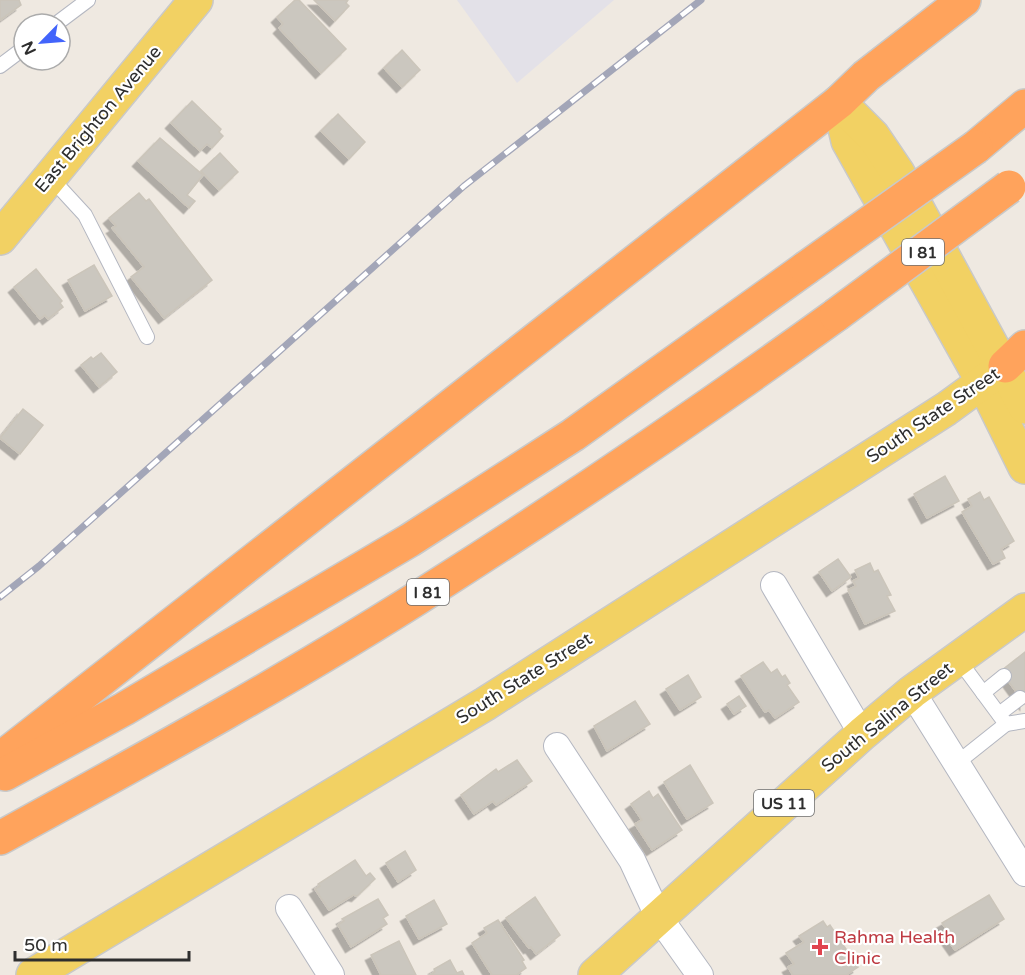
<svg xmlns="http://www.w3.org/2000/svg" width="1025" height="975" font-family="'Varela Round',sans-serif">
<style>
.industrial{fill:#e3e1e8}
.building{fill:#cbc7bf;stroke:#cbc5ba;stroke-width:1.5;filter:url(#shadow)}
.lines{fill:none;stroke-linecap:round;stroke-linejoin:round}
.service-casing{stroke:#b4b7c1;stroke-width:16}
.minor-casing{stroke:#b4b7c1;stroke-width:28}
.primary-casing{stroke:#c9c9c9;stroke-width:36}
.motorway-casing{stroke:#c9c9c9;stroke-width:36}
.service{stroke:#fff;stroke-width:14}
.minor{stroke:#fff;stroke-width:26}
.primary{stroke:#f2d163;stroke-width:33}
.motorway{stroke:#ffa35c;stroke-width:33}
.rail-casing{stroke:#a3a6b8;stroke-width:7}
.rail{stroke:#fff;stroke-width:4.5;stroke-dasharray:14;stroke-linecap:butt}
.motorway-bridge-casing{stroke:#c9c9c9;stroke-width:36;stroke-linecap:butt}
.motorway-bridge{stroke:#ffa35c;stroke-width:33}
.health-dot{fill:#e0444e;stroke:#fff;stroke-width:2}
.labels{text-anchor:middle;stroke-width:4.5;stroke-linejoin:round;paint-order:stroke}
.shield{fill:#fff;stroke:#6d6d6d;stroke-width:1.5}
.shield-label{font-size:16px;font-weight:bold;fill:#2e2e2e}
.street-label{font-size:18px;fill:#2e2e2e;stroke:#fff}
.health-label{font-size:18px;fill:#be3a42;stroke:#fff;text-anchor:start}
</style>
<defs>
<filter id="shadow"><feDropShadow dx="-5.5" dy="5.5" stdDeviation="0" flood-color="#0004"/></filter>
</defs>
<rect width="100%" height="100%" fill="#efe9e1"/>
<polygon class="industrial" points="457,0 614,0 517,83"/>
<g class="building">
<polygon points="0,0 19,0 21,5 0,20"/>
<polygon points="295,0 299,0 346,49 321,73 279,28 283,24 277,17"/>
<polygon points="314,0 348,0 346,3 349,6 335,21"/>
<polygon points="402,50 420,70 402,87 384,68"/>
<polygon points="192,101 221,129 219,132 223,136 212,148 207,144 200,151 171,123"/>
<polygon points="338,114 365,142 349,159 321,131"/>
<polygon points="160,138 203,175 187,195 195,201 189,208 138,161"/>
<polygon points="220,153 238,172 219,190 201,171"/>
<polygon points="139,193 146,201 149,199 212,280 164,318 131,277 144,267 112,228 116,226 109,218"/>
<polygon points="94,265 112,296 85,311 68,280"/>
<polygon points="36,269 62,301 60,303 63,307 48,319 45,315 40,319 14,287"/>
<polygon points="101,353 117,372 99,387 81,365 91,357 93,359"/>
<polygon points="23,409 43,425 20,454 0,438"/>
<polygon points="945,476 959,501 927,518 914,494"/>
<polygon points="980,492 984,500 989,497 1014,541 1001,549 1005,558 993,564 962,512 972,506 968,499"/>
<polygon points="838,559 851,577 832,591 819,572"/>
<polygon points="870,563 874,572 878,570 891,595 887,596 895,611 865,624 848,590 856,586 853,581 859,578 855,570"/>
<polygon points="1025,652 1025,704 1001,671"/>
<polygon points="763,662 771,673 777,669 782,677 785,675 790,683 787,685 799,702 775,718 769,710 765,712 741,676"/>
<polygon points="688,675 701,697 680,710 666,689"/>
<polygon points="739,696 746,706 734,714 727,704"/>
<polygon points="635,701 650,724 607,751 594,726"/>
<polygon points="517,760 532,781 496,805 493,801 474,814 461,795 496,769 498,772"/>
<polygon points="690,765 713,803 687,819 664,782"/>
<polygon points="649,791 653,798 658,794 682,830 652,850 635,824 642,820 631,804"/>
<polygon points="405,851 416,870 398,882 386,863"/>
<polygon points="355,860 366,876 370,873 375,879 357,896 353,895 329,910 315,889 320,886 318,884"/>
<polygon points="989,895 1004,919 955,950 943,933 947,930 942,923"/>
<polygon points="535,897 560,935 536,954 531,947 529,948 506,918"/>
<polygon points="378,899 388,915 383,918 387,924 351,947 338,925 344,921 342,919"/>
<polygon points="434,900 447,924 419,939 406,916"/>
<polygon points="498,920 524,960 522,961 526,968 516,975 492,975 472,943 487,933 484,928"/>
<polygon points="823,921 827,927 830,925 858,967 846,975 793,975 788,967 794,964 786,953 804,942 799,936"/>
<polygon points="399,941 416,975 381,975 371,955"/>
<polygon points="450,960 457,973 462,971 464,975 430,975 435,972 434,969"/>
</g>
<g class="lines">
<g class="service-casing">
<g id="service">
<polyline points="56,24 88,0"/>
<polyline points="0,66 24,48"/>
<polyline points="50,177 85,215 147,337"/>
<polyline points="983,693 1004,676"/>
<polyline points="999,714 1020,698"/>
<polyline points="1006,724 1025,721"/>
<polyline points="957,763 1006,724 958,659"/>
</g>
</g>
<g class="minor-casing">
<g id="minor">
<polyline points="774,585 862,734"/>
<polyline points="912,692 1025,873"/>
<polyline points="557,746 632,860 658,916 700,975"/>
<polyline points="289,908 331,975"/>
</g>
</g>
<g class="primary-casing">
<g id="primary">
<polyline points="839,102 848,141 983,382 1025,467"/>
<polyline points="839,102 873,136 898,173 1025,407"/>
<polyline points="0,238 196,0"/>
<polyline points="33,975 485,704 946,409 1005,366"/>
<polyline points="595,975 862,734 912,692 1025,610"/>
</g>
</g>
<g class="motorway-casing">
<g id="motorway">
<polyline points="976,147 1025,106"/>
<polyline points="1005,366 1025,347"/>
<polyline points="0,759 839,102 866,76 964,0"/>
<polyline points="5,774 124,709 410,540 573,435 806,268"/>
<path d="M0,838C148,757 296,676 438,585C573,499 706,409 836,315"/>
</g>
</g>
<use href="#service" class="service"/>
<use href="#minor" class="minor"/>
<use href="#primary" class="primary"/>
<use href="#motorway" class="motorway"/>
<g class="rail-casing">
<polyline id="rail" points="0,597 39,566 464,186 701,0"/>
</g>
<use href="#rail" class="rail"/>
<g class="motorway-bridge-casing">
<g id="motorway-bridge">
<polyline points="806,268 976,147"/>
<polyline points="836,315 1009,187"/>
</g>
</g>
<use href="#motorway-bridge" class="motorway-bridge"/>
</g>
<path class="health-dot" d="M817 938h6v6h6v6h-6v6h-6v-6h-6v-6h6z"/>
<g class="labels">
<g class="shield">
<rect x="902" y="239" width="42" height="26" rx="4.5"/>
<rect x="407" y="579" width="42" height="26" rx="4.5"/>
<rect x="754" y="790" width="60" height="26" rx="4.5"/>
</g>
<g class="shield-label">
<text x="923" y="258">I 81</text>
<text x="428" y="598">I 81</text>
<text x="784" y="809">US 11</text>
</g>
<g class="street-label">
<text transform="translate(98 119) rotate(-50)" y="6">East Brighton Avenue</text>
<text transform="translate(933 415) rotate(-34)" y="6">South State Street</text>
<text transform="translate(524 678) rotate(-32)" y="6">South State Street</text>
<text transform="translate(887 717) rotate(-39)" y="6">South Salina Street</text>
</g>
<g class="health-label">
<text x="834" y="943">Rahma Health<tspan x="834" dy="21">Clinic</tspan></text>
</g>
</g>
<g transform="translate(42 42) rotate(245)"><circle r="28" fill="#ffffff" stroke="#ababab" stroke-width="1.5"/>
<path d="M0-4.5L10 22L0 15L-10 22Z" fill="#4264fb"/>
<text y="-9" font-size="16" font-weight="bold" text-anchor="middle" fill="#2e2e2e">N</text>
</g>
<path d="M15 951v9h174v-9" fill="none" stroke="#2e2e2e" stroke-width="3"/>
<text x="24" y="951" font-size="18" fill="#2e2e2e" stroke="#ffffff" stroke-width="4.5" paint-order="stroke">50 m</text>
</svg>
